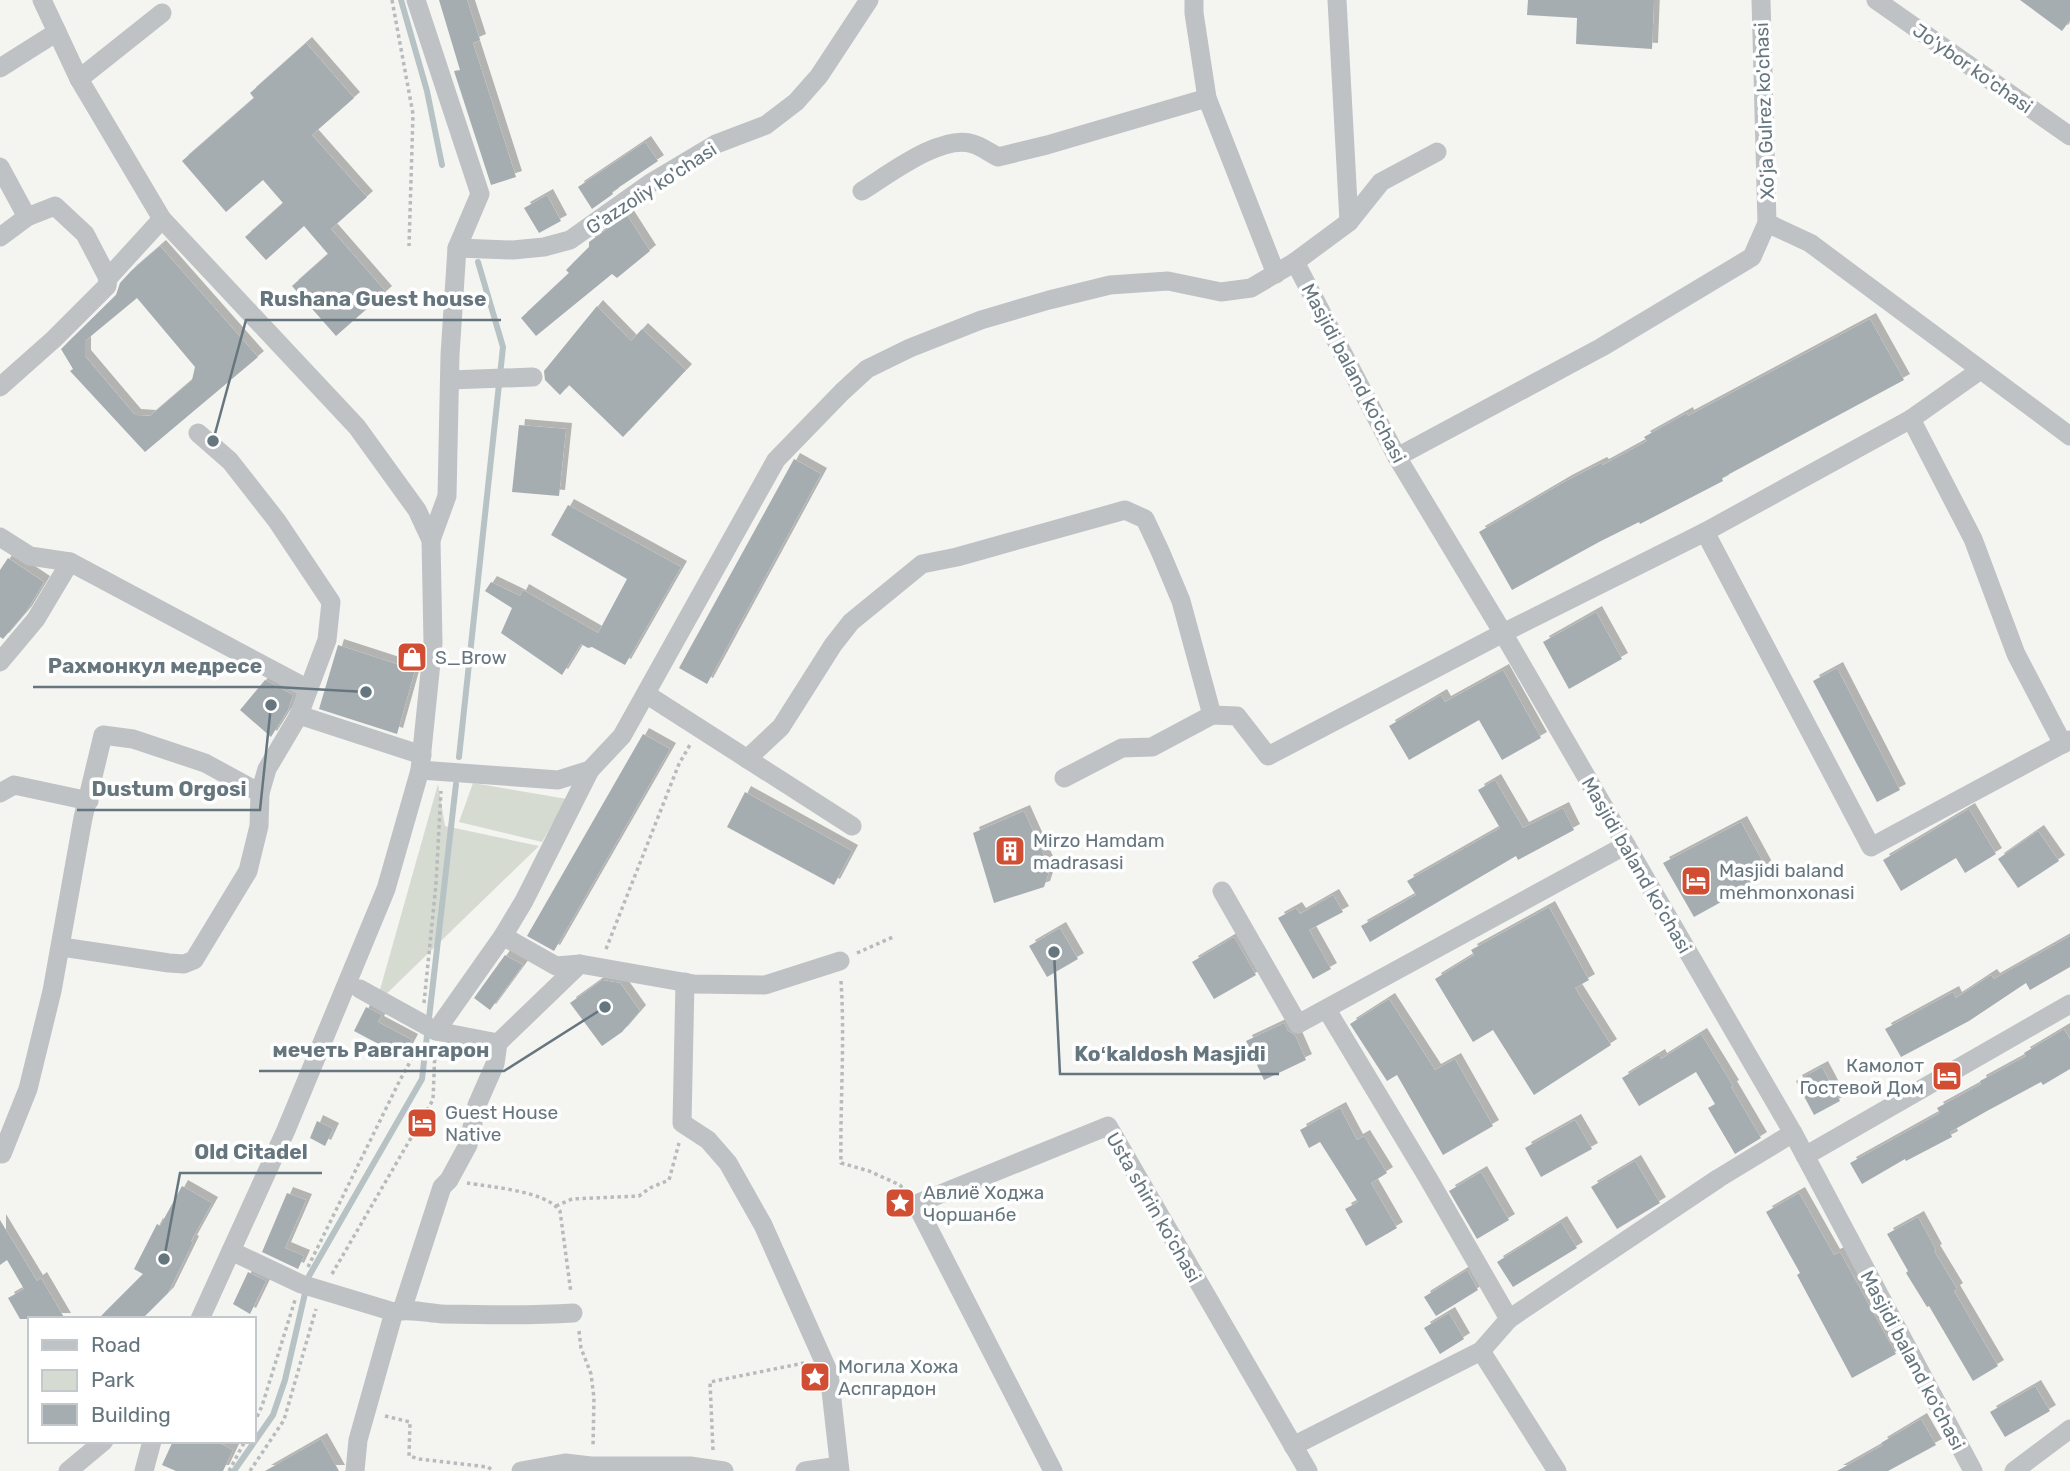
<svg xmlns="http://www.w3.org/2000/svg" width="2070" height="1471" font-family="Rubik,sans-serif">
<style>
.green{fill:#d6dbd2}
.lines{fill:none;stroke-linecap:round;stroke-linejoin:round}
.stream{stroke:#b7c2c5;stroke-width:6}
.building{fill:#a6adb1;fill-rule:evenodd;filter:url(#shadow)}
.path{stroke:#b8bbbc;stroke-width:3.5;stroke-dasharray:3.5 3.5;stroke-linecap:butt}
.minor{stroke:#bec2c5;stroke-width:19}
.labels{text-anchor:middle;stroke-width:7;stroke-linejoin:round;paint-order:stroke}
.street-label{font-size:19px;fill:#66767f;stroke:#fff}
.poi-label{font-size:19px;fill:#66767f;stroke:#fff;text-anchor:start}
.leader{fill:none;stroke:#66767f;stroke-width:2.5}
.callout-dot{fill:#66767f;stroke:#fff;stroke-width:2.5}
.callout-label{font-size:21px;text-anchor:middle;font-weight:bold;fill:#66767f;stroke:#fff;stroke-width:7;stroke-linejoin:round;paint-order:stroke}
</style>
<defs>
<filter id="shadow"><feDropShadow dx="6" dy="-6" stdDeviation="0" flood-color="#0004"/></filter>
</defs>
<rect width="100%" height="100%" fill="#f4f4f1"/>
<g class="green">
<polygon points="473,783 567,799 542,842 459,822"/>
<polygon points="438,784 445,826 539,846 376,1004"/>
</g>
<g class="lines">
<g class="stream">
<polyline points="401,0 427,91 442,165"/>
<polyline points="459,757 503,347 478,262"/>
<polyline points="234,1471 273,1415 285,1380 309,1276 422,1079 456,784"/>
</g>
</g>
<g class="building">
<polygon points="439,0 467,0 480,40 473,43 516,177 491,185 454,71 460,70"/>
<polygon points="1528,0 1654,0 1652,49 1576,44 1577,18 1527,15"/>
<polygon points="2020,0 2070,0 2070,20 2062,31"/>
<polygon points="306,43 354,98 312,135 367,197 331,229 386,292 336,336 292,286 328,254 304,226 266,260 245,237 283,203 263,180 226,212 182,161 254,98 250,93"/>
<polygon points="645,142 658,161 612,192 613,194 592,209 578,187"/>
<polygon points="547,195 561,221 539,233 524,208"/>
<polygon points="627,215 650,251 617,278 612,274 536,336 521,318 569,273 566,270 589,247 589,242"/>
<path d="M160,246L258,357L145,452L70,371L73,369L61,349L116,295L120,283L131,271ZM137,298L195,367L192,380L150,416L135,415L85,356V341Z"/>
<polygon points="597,306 631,341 642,329 686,370 623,437 569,385 560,395 545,380 544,371"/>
<polygon points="1870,319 1904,380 1722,478 1723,481 1640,524 1639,522 1599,542 1512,590 1479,532 1566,481 1601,463 1603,465 1647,441 1644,437 1687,413 1688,416"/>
<polygon points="519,425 566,429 559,496 512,492"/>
<polygon points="794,459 821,474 707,684 679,668"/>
<polygon points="568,505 681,567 625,665 592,647 588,648 581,644 562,675 501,633 512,608 485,591 491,582 520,596 523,590 598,633 627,579 551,535"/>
<polygon points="8,558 44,582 26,612 3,639 0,637 0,570"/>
<polygon points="1596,612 1622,659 1569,689 1543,642"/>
<polygon points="338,645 415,670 397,734 319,709"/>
<polygon points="1837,668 1900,790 1877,802 1813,681"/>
<polygon points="1503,670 1541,738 1502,760 1479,720 1409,760 1389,726 1441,695 1445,702"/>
<polygon points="265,680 293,695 288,710 271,737 240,710"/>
<polygon points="643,734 670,749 554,951 527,936"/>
<polygon points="1495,780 1523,828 1563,808 1574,830 1518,860 1516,856 1370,942 1361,926 1416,895 1407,881 1500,828 1478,790"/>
<polygon points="745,792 852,851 834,885 727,827"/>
<polygon points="1969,809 1996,854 1965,873 1956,858 1901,891 1883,860"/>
<polygon points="1024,811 1050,869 1044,887 994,903 973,833"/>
<polygon points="1741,822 1770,875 1694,917 1663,863"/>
<polygon points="2038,831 2059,861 2018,888 1998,859"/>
<polygon points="1333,895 1343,912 1309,930 1331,969 1313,979 1278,918 1296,908 1300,914"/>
<polygon points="1549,907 1589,980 1575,988 1611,1045 1534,1095 1493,1030 1473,1042 1435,979 1474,955 1471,950"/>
<polygon points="1060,928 1078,959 1047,977 1029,946"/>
<polygon points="2070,936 2070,967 2030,990 2026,983 1969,1021 1901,1057 1885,1029 1953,992 1956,998 1991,975 1994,979"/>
<polygon points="1234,937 1256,975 1214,999 1192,962"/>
<polygon points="505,955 523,965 490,1010 474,998"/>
<polygon points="602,980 620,983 640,1011 622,1032 602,1046 570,1003"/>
<polygon points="1389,999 1435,1070 1455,1059 1493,1126 1443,1155 1397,1075 1387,1081 1350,1024"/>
<polygon points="366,1007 382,1015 378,1022 412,1040 403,1057 354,1031"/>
<polygon points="1284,1023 1288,1031 1295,1035 1306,1060 1264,1080 1246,1041"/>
<polygon points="2064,1029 2070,1039 2070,1069 2043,1085 2041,1082 1987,1111 1950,1132 1952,1137 1906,1161 1905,1159 1862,1184 1850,1163 1940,1113 1937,1108 1981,1084 1980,1081 2026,1056 2024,1053"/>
<polygon points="1701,1034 1733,1086 1731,1087 1761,1138 1735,1154 1708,1108 1715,1104 1696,1072 1639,1106 1622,1078 1659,1055 1661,1059"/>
<polygon points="1822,1067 1840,1101 1814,1115 1796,1081"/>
<polygon points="1340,1108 1357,1140 1364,1136 1387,1173 1371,1183 1397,1228 1366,1246 1345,1209 1358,1202 1320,1142 1309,1148 1300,1130"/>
<polygon points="1575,1120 1592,1149 1541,1177 1525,1148"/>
<polygon points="317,1121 333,1129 325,1146 310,1138"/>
<polygon points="1635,1161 1660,1203 1617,1229 1591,1187"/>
<polygon points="1481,1172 1509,1220 1477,1239 1449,1191"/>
<polygon points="182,1186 212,1203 191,1241 193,1242 168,1293 142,1319 98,1319 143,1274 134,1269 157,1224 160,1226"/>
<polygon points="287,1193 306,1200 285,1248 304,1256 298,1269 262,1252"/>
<polygon points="1799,1193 1834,1255 1840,1252 1896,1354 1852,1378 1797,1275 1800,1273 1766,1212"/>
<polygon points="1918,1217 1936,1250 1934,1251 1957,1289 1954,1291 1998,1366 1973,1381 1929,1306 1927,1307 1906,1273 1908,1271 1887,1234"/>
<polygon points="0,1220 37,1281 41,1278 65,1319 20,1319 8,1298 24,1289 7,1260 0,1265"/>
<polygon points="1561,1222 1577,1248 1513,1287 1497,1262"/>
<polygon points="1467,1270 1478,1290 1436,1316 1424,1297"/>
<polygon points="248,1272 266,1281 250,1314 233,1304"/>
<polygon points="1449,1313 1464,1339 1440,1354 1424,1328"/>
<polygon points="2035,1386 2050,1411 2005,1437 1990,1412"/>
<polygon points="1921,1419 1936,1445 1888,1471 1837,1471 1883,1445 1881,1443"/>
<polygon points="321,1439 339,1471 265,1471"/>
<polygon points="173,1441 215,1441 233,1450 223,1471 176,1471 162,1465"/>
</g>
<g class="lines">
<g class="path">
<polyline points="392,0 413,114 409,246"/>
<polyline points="606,949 679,764 691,743"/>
<polyline points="857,953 893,937"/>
<path d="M841,981C845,1042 840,1102 841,1163L869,1171L900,1185L903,1189"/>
<polyline points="424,1003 436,884 441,791"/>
<path d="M467,1183C491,1187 546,1191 560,1211L571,1293"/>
<polyline points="556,1206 572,1199 639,1196 650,1188 669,1180 679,1143"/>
<polyline points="308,1267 400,1080 415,1053 418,1041"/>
<polyline points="332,1274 433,1100 435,1050"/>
<polyline points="579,1331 581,1348 591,1374 594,1398 593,1447"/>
<polyline points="385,1416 410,1422 409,1456 419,1459 488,1467 493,1471"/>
<polyline points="254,1423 262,1406 295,1300"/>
<polyline points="713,1450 710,1382 804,1363"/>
<polyline points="229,1471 245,1441"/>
<polyline points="250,1471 284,1420 316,1309"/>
</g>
<g class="minor">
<polyline points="42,0 79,79 162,219 357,427 417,510 431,540"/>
<polyline points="1194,0 1194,13 1207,98 1276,274"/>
<polyline points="1337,0 1349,222"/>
<polyline points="1876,0 2070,136"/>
<polyline points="0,68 57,32"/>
<polyline points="79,79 162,13"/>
<polyline points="0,167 27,217"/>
<path d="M862,191C888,175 942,133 973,144C981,146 990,153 998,157L1047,145L1207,98"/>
<polyline points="1767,223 1810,243 2070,436"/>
<polyline points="0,237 27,217 55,206 85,234 108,278"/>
<polyline points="457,248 513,250 544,247 570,240 649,184 716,144 766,125 796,102 819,76 869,0"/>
<polyline points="1295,262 1397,457 1503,633 1793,1133 1973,1471"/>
<polyline points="450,380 533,377"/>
<polyline points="0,387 54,339 107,286 108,278 162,219"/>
<polyline points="1911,419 1973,539 2016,654 2063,744"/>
<polyline points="1397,457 1602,347 1752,257 1767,223 1761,0"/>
<polyline points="1705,532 1871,847 2070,740"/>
<polyline points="0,537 30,556 70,562 308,689"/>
<polyline points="0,662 36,619 70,562"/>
<polyline points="646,694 852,826"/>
<polyline points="299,715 422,755"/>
<polyline points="747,759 781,727 833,645 851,622 922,564 957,557 1125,510 1145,519 1160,551 1181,601 1212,715"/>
<polyline points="420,770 558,780 590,770 622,736 776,460 842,392 867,369 910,348 981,320 1049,300 1110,285 1168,281 1221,292 1251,288 1295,262 1349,222 1381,182 1437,152"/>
<polyline points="1064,778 1122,748 1152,747 1212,715 1237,716 1268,756 1503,633 1705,532 1911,419 1979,371"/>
<polyline points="0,793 14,785 89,801"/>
<polyline points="1222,891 1298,1024 1626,845"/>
<polyline points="503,936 556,966 580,964 694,984 765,985 840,961"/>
<polyline points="62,947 169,963 184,964 194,960 248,871 259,826 260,793"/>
<polyline points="685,982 682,1123 708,1140 728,1163 763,1225 829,1373 840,1471"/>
<polyline points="360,989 436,1031 503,936 524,901 590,770"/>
<polyline points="436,1031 498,1043"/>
<polyline points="2,1154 28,1089 52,991 83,818 103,735 133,739 205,763 260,793 267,769 299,715 306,696 327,640 331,602 277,521 230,461 198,433"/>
<polyline points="1805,1156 2070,1004"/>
<path d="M231,1251L301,1284L394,1312C409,1308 427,1313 443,1314C486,1315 529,1316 573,1313"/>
<polyline points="402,1310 442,1187 449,1180 468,1145 477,1105 495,1064 498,1043 580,964"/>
<polyline points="200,1319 286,1130 386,889 420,770 433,643 431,540 447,496 450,355 457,248 480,194 416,0"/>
<polyline points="1509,1319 1719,1178 1793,1133"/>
<polyline points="1481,1351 1557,1471"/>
<polyline points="1293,1446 1481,1351 1509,1319 1428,1178 1327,1010"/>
<polyline points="68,1471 104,1441"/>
<polyline points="144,1471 152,1441"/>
<polyline points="355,1471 358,1440 394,1312"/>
<polyline points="521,1471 565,1463 591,1466 690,1466 724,1471"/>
<polyline points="805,1471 839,1466"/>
<polyline points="1053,1471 916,1204 1108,1126 1308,1471"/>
<polyline points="2014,1471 2070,1429"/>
</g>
</g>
<defs>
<g id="shop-square" transform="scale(1.575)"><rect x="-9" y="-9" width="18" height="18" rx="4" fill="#d24e33" stroke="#fff"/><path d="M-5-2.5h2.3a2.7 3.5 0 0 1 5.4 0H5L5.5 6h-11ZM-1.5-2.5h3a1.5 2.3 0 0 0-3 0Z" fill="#fff"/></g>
<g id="building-square" transform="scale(1.575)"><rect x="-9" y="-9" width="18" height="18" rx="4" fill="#d24e33" stroke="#fff"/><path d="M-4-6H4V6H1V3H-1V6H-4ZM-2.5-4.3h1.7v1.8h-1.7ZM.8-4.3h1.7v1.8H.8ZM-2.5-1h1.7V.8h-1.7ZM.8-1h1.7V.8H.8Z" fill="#fff"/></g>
<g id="hotel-square" transform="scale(1.575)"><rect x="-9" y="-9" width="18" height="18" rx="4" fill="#d24e33" stroke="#fff"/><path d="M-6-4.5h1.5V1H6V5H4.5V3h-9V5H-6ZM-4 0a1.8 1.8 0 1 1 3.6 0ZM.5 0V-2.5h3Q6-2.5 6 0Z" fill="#fff"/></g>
<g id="sight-square" transform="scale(1.575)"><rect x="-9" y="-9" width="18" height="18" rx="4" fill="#d24e33" stroke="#fff"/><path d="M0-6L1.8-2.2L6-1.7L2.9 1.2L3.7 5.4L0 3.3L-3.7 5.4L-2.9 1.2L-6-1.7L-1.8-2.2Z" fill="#fff"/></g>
</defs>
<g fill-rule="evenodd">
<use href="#shop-square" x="412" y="657"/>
<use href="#building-square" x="1010" y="851"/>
<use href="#hotel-square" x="1696" y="881"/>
<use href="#hotel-square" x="1947" y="1076"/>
<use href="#hotel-square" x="422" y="1123"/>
<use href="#sight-square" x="900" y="1203"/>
<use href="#sight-square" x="815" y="1377"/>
</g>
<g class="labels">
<g class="street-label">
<text transform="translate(1973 68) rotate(35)" y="7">Jo'ybor ko'chasi</text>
<text transform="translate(1764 111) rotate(-92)" y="7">Xo'ja Gulrez ko'chasi</text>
<text transform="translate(651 188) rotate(-33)" y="7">G'azzoliy ko'chasi</text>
<text transform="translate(1354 373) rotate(62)" y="7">Masjidi baland ko'chasi</text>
<text transform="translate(1637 865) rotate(60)" y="7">Masjidi baland ko'chasi</text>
<text transform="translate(1154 1207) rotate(60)" y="7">Usta shirin ko'chasi</text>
<text transform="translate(1913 1360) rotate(62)" y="7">Masjidi baland ko'chasi</text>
</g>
<g class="poi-label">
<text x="435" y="664">S_Brow</text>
<text x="1033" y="847">Mirzo Hamdam<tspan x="1033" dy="22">madrasasi</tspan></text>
<text x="1719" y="877">Masjidi baland<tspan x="1719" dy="22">mehmonxonasi</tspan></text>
<text x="1924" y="1072" text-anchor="end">Камолот<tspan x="1924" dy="22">Гостевой Дом</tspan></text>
<text x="445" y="1119">Guest House<tspan x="445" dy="22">Native</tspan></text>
<text x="923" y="1199">Авлиё Ходжа<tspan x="923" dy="22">Чоршанбе</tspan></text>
<text x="838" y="1373">Могила Хожа<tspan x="838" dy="22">Аспгардон</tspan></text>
</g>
</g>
<path class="leader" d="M213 441L246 320H501M366 692L276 687H33M271 705L260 810H77M605 1007L504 1071H259M1054 952L1060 1074H1279M164 1259L180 1173H322"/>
<g class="callout-dot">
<circle cx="213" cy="441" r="7"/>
<circle cx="366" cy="692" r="7"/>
<circle cx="271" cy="705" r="7"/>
<circle cx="605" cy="1007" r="7"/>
<circle cx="1054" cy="952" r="7"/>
<circle cx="164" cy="1259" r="7"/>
</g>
<g class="callout-label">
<text x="373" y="306">Rushana Guest house</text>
<text x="155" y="673">Рахмонкул медресе</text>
<text x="169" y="796">Dustum Orgosi</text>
<text x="381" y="1057">мечеть Равгангарон</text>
<text x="1170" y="1061">Koʻkaldosh Masjidi</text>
<text x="251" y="1159">Old Citadel</text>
</g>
<rect x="28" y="1317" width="228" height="126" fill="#ffffff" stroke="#c2c8cc" stroke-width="2"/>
<rect x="42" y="1340" width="35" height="10" fill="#bec2c5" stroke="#c2c8cc" stroke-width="2"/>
<text x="91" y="1352" font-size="21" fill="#66767f">Road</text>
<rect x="42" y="1370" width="35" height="21" fill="#d6dbd2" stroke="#c2c8cc" stroke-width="2"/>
<text x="91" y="1387" font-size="21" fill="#66767f">Park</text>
<rect x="42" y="1404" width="35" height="21" fill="#a6adb1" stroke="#c2c8cc" stroke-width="2"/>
<text x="91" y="1422" font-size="21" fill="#66767f">Building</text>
</svg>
